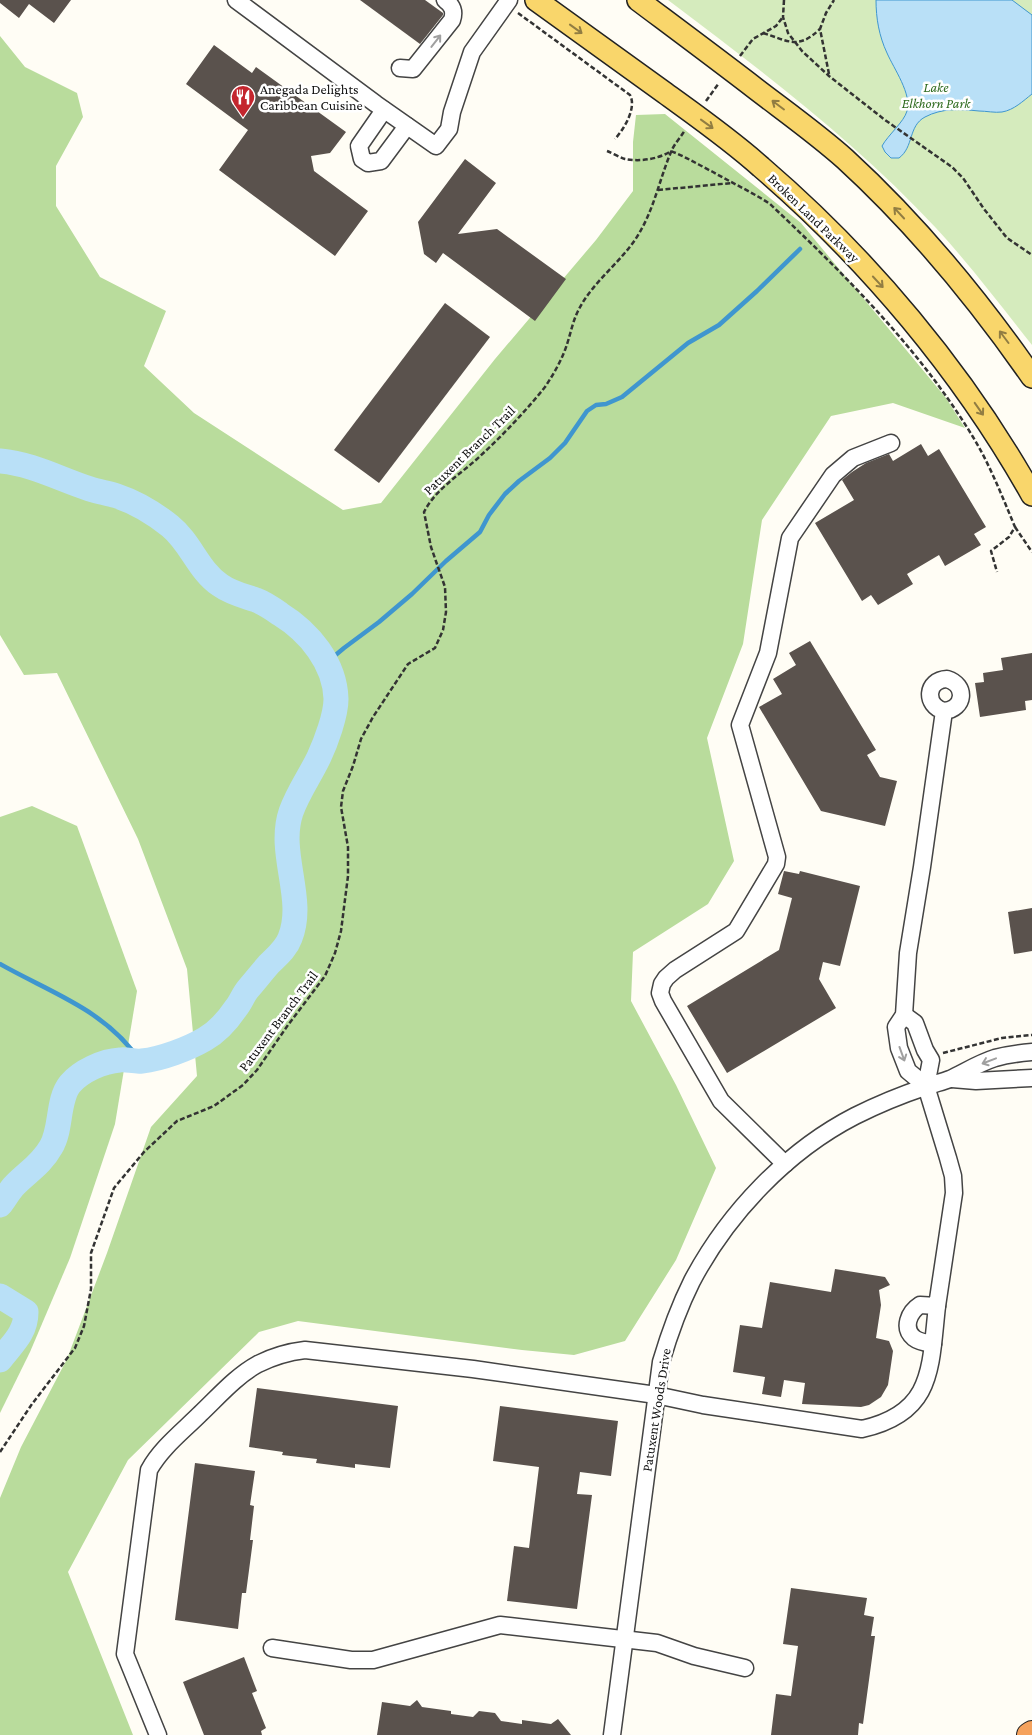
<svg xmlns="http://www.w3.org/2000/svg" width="1032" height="1735" font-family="'Crimson Pro',serif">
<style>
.green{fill:#d5ebbd}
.forest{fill:#b9dc9c}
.water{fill:#b9e0f7;stroke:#3f96cf}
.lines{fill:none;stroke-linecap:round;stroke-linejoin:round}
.stream{stroke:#3f96cf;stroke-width:4.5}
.river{stroke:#b9e0f7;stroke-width:25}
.building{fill:#5a524d}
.minor-casing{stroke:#444;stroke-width:19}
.major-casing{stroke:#222;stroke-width:24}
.highway-casing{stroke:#222;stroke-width:26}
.path{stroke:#333;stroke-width:2.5;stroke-dasharray:5 2.5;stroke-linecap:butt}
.minor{stroke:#fff;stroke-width:16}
.major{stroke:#f9d66b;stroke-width:21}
.highway{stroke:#f5a25d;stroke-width:24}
.oneway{stroke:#917d42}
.oneway2{stroke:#a0a0a0}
.labels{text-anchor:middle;stroke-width:5;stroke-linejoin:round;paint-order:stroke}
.park-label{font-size:14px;font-style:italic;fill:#2f6b1f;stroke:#fff}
.poi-label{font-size:14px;fill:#111;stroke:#fff;text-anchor:start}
.street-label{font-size:14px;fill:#111;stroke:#fff}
</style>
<rect width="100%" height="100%" fill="#fffdf5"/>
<path class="green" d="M668,0H1032V345C1001,306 970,265 936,228C856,142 762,71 668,0Z"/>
<g class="forest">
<polygon points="0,36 25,67 77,93 83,117 56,166 56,206 100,277 166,311 144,366 194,413 343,510 381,503 495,359 596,240 633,191 633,142 636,115 665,114 801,223 946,398 965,428 893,403 831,416 762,520 743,644 707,738 734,861 708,904 633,952 631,1001 676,1085 716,1168 676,1260 625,1341 574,1355 522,1350 298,1321 259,1332 128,1460 68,1572 133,1735 0,1735 0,1498 21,1447 67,1359 107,1253 151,1127 197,1076 187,969 138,839 57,673 24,675 0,635"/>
<polygon points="32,806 77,826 137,991 115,1124 70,1258 30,1352 0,1413 0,817"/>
</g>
<path class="water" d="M876,0H1012L1032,15V94C1023,101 1014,110 1002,112C995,113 986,111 979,111C960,109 942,108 925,117C908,126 914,147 899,158H891L885,152L882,146C888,135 904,122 907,111C912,94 894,69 887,53C879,36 876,18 876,0Z"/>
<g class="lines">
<g class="stream">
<polyline points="326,663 344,648 379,622 412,594 446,561 480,532 489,515 505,494 519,481 550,458 565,443 587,411 596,405 606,404 622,397 688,343 719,325 757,291 800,249"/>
<path d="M0,964C51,993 106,1010 140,1061"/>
</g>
<g class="river">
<path d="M0,461C33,464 59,479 90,489C99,492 108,493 117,496C135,502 155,514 170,526C191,543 198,570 220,585C231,593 244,596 256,600C264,603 273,609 280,614C309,632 335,663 336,699C336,715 326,742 319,757C310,776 298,792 291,812C277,853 306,899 290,938C286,949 277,956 269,964C262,972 255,981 248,989C243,995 241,1002 236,1008C228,1020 217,1032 205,1039C188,1049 161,1059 142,1061C134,1062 127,1059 120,1060C103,1061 81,1071 70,1084C57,1100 62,1129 51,1147C41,1165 26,1173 13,1187C8,1193 4,1200 0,1205"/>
<path d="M0,1296L26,1312C26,1333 12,1344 0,1360"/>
</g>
</g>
<g class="building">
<polygon points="0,0 71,0 54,23 29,4 19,18 0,3"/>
<polygon points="360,0 425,0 443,13 443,15 420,44"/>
<polygon points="214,45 252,73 256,67 346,132 330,153 311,156 314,171 368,211 335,256 219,170 248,130 186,84"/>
<polygon points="465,159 496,183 458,234 497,229 566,279 535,321 443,253 436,263 424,254 418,222"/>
<polygon points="445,303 490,337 379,483 334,450"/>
<polygon points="921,444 928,456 939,449 986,527 974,534 981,545 945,566 939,555 907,574 913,584 878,605 871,595 862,601 815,523 854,500 842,480 852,472 866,463 889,454 893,461"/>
<polygon points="810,641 876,750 867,755 880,777 897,781 885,826 821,811 759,707 782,694 773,679 796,665 789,653"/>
<polygon points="1032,653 1032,700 1025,701 1026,710 980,717 975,683 984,682 983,673 1003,670 1001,658"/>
<polygon points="784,871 799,874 800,871 860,886 840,966 823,962 819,979 836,1008 727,1073 687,1006 779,950 792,898 778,894"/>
<polygon points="1032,908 1032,951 1014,954 1008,912"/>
<polygon points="835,1269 885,1277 890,1285 879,1290 881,1305 876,1338 889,1341 893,1351 888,1385 881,1397 869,1405 861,1407 802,1404 805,1383 784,1380 781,1397 762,1394 765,1377 733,1372 740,1325 762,1328 770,1282 831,1292"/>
<polygon points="257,1388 398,1406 390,1468 355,1464 355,1468 316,1463 317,1459 282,1455 283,1452 249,1447"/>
<polygon points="500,1406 618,1421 611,1476 580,1472 577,1494 592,1495 577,1609 507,1601 514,1546 529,1548 539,1467 493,1461"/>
<polygon points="195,1463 255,1471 250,1505 254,1506 250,1540 253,1540 246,1593 242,1593 238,1629 175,1620"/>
<polygon points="791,1588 867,1598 864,1615 874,1617 871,1636 875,1636 863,1724 859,1723 858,1735 771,1735 776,1694 791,1696 798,1646 783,1644"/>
<polygon points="244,1657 257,1691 252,1693 266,1728 261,1731 262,1735 204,1735 183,1682"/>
<polygon points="417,1700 422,1707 451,1711 451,1714 473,1717 479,1711 495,1713 501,1721 522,1724 522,1720 551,1724 558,1719 571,1735 377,1735 382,1702 410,1706"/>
</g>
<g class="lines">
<g class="minor-casing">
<g id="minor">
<polyline points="236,0 376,104 436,146 449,129 452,112 472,52 509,0"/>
<path d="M400,68L413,69L452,20C455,11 452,5 445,0"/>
<polyline points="384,110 359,146 362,159 368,163 381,161 407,126"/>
<path d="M904,1015L915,1023L925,1050L931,1060L926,1086L948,1158L953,1176L954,1193L937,1306L920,1305C909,1312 902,1328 914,1338C919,1342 927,1343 933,1344"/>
<polyline points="952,1079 976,1081 1032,1078"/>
<path d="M926,1086L908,1071L899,1048L896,1027L904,1015L908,953L922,867L944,711C924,705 926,680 947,679C967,685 965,709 944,711"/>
<polyline points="785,1164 721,1101 663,1001 660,993 662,984 666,978 675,970 736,931 776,864 777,857 740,725 768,653 790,538 833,475 853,458 891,443"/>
<polyline points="272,1648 351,1660 373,1660 500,1625 657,1643 694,1656 745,1668"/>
<path d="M158,1735L125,1654L149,1470C161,1448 183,1431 200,1414C218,1397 236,1376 258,1364C274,1356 288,1352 305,1350L473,1369L656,1395L703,1405L862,1429C934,1413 930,1368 937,1306"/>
<path d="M612,1735L661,1362C669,1335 679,1307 692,1281C728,1213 787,1151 855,1116C877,1105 901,1095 925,1087C933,1084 942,1082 950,1079C965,1072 979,1063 995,1058C1006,1055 1020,1053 1032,1052"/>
</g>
</g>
<g class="major-casing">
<g id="major">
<path d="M536,0C579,31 622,62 665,93C698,117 731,140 761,167C868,259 963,372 1032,495"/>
<path d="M638,0C678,30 717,59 756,89C786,112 817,134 845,159C916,224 977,298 1032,377"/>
</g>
</g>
<g class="highway-casing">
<polyline id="highway" points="1029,1735 1032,1733"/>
</g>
<g class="path">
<polyline points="784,0 783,17 788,33 802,51 829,76 885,120 952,167 963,178 984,209 1007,238 1032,255"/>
<path d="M518,13L630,95C637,108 624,129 615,139"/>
<path d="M763,33C789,41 798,50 820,29"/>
<polyline points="740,56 753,39 776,26 783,17"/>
<polyline points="829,74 820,29 826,13 834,0"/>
<polyline points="706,101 719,83"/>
<path d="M607,151C612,153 619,157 625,159C640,162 659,159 671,151C686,157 699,165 713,172C732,183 752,192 770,204C845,275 919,348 973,437C990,465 1002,496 1015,527L1009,537L991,551L997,572"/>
<polyline points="658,190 732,183"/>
<polyline points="1015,527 1032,552"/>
<polyline points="943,1053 1002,1038 1032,1035"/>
<path d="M0,1452L32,1404L75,1348L84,1326L91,1289V1253L114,1188L144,1152L177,1121L214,1106L243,1085L257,1070L288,1025L325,976L335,953L341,931L348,876V847L341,807L343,791L353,766L361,739L373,717L408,664L435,648L443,630L446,612L445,587L431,547L424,512C436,489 458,476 477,459C501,437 525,412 545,387C553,375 560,363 565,350C570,337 572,323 578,311C593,280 625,260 641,230C655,205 660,178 671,152C674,144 681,137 685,130"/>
</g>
<use href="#minor" class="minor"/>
<use href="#major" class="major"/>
<use href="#highway" class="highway"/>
</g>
<defs><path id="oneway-shaft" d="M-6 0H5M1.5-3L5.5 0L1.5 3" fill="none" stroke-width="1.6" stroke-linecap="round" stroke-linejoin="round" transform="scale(1.25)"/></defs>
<g class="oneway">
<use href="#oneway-shaft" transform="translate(576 29) rotate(36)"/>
<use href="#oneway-shaft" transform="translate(778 105) rotate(-143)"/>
<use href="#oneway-shaft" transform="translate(707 124) rotate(36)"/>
<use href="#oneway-shaft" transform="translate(899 213) rotate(-133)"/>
<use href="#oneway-shaft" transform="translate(878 282) rotate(47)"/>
<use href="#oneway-shaft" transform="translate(1004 337) rotate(-127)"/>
<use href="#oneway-shaft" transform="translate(979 409) rotate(55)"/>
</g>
<g class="oneway2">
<use href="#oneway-shaft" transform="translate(436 41) rotate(-52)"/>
<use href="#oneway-shaft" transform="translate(902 1054) rotate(70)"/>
<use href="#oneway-shaft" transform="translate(989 1061) rotate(159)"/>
</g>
<defs>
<g id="restaurant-pin" transform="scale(1.25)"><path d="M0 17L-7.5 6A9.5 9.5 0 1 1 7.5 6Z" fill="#c4262e" stroke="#fff"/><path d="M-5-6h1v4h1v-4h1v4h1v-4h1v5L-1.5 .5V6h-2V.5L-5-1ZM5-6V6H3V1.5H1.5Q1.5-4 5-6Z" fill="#fff"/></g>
</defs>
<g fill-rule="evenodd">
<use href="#restaurant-pin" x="243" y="97"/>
</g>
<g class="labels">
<g class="park-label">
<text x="936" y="92">Lake<tspan x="936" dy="16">Elkhorn Park</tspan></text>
</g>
<g class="poi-label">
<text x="260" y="94">Anegada Delights<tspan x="260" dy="16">Caribbean Cuisine</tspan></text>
</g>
<g class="street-label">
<text transform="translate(814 218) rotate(44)" y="5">Broken Land Parkway</text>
<text transform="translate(469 450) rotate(-44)" y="5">Patuxent Branch Trail</text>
<text transform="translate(278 1021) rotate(-53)" y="5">Patuxent Branch Trail</text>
<text transform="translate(656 1410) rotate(-81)" y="5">Patuxent Woods Drive</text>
</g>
</g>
</svg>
